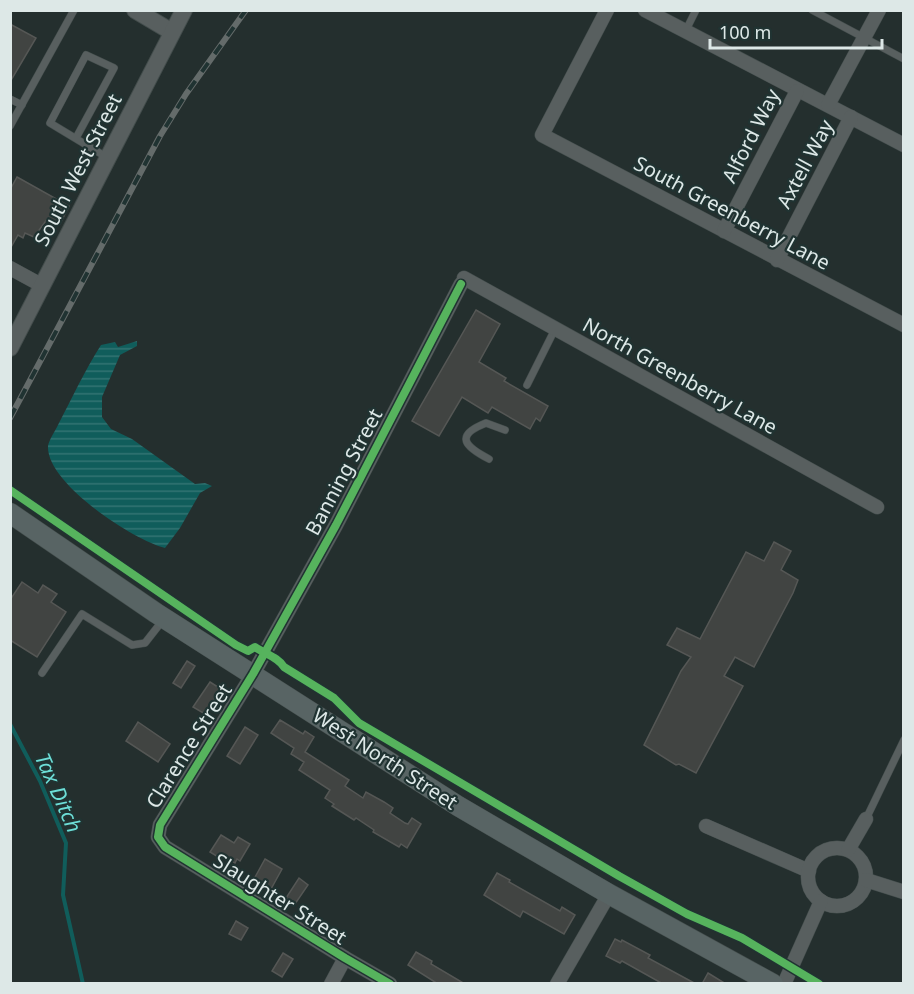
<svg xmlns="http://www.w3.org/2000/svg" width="914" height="994" font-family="'Noto Sans',sans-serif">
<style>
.water{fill:url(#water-rules)}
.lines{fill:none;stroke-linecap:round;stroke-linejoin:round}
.stream{stroke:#105d5b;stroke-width:4}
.building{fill:#414442;stroke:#555755;stroke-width:1.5}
.service-casing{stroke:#434d4c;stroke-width:8}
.minor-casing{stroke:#434d4c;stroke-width:15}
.tertiary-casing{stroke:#434d4c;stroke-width:18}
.secondary-casing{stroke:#434d4c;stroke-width:21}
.service{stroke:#585f5f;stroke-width:7}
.minor{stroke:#585f5f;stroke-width:14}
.tertiary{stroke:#585f5f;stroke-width:16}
.secondary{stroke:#586464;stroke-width:20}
.rail-casing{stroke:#646b6a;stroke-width:6}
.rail{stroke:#203332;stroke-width:4;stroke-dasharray:11;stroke-linecap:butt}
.cycleway-casing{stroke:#203332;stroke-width:11}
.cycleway{stroke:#56b35d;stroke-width:8}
.labels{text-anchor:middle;stroke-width:4.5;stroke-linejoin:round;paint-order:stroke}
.street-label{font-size:20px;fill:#dde8e7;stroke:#203332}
.water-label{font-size:21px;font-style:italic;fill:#6dded7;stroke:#203332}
</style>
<defs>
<pattern id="water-rules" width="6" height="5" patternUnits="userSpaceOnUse" patternTransform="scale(1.5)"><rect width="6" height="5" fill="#105d5b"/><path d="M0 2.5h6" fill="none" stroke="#327473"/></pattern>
</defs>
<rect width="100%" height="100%" fill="#242f2e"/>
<path class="water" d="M137,341V346L120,355L102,397V417L111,429L132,439L195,484L205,483L212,486L200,493L180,528L165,548C133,540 46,483 48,446C49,440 55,431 58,425C72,398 85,370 101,345L115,342L118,347Z"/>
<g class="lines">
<polyline class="stream" points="10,724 40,781 66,843 63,895 83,984"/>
</g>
<g class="building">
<polygon points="10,24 36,38 10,82"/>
<polygon points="17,177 69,206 60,224 48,218 34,237 25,233 23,238 18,235 10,249 10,190"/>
<polygon points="476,310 500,324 479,362 506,378 504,381 548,406 540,421 536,418 530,429 492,407 488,413 462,397 439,436 412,421"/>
<polygon points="774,542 791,551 781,570 798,580 793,593 754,667 735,657 724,676 743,686 696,773 679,764 676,765 644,745 681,671 691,657 667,645 677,628 700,639 746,552 764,561"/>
<polygon points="22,582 38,593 43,585 57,594 51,602 66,612 37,657 10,640 10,600"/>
<polygon points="187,661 195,666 181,688 173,683"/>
<polygon points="210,682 221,689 205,714 193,707"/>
<polygon points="280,720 303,734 305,731 314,737 305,752 349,780 345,786 363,798 366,792 384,802 393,808 390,813 405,823 408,824 412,818 421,824 407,848 401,844 399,847 373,832 374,830 356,818 354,820 332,806 334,804 325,798 330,790 299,770 304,762 291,754 294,748 271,733"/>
<polygon points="138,722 170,744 158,762 126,741"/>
<polygon points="245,727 258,735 240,764 227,756"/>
<polygon points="221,835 234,843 238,837 250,844 240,861 237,859 235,863 220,854 218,857 210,852"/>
<polygon points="265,859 282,869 271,889 254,879"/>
<polygon points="497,873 510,880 509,882 560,911 562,907 575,915 564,934 523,911 520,917 484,895"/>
<polygon points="299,878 308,885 295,904 286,898"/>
<polygon points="236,921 248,928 241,940 229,934"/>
<polygon points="615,939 621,942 622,940 650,955 648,958 696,984 663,984 622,961 620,963 606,956"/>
<polygon points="416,952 432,961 431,964 465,984 438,984 408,965"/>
<polygon points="283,953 293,959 282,977 272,971"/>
<polygon points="708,973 726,984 702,984"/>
</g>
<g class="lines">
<g class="service-casing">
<g id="service">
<polyline points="812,10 904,59"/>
<polyline points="685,32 696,10"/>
<polyline points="10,99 22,105"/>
<polyline points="10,126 74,10"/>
<polyline points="76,138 114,68 86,55 50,123 108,158"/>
<polyline points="527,385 552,335"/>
<path d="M489,459C466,447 453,436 486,423L505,430"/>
<polyline points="42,673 82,614 132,645 145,643 163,620"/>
<polyline points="866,819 904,740"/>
</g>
</g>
<g class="minor-casing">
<g id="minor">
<polyline points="607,10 542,135 904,325"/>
<polyline points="645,10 904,145"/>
<polyline points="828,105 879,10"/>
<polyline points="724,231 797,91"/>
<polyline points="777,260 851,117"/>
<polyline points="10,268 43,286"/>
<polyline points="464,278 877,507"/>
<polyline points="706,826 809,871"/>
<circle cx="837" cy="877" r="29"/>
<polyline points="848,850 866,819"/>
<polyline points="866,880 904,892"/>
<polyline points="331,984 345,958"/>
<polyline points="390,984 345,958 165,847 158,837 160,825 253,674 336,525 461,284"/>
<polyline points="557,984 609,894"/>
<polyline points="784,984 821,901"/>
</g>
</g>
<g class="tertiary-casing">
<g id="tertiary">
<polyline points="135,10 172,32"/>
<polyline points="10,348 184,10"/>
</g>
</g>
<g class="secondary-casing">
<polyline id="secondary" points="10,513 156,613 458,806 609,894 773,984"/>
</g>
<use href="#service" class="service"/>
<use href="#minor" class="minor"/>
<use href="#tertiary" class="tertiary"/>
<use href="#secondary" class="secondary"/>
<g class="rail-casing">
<polyline id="rail" points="10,418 160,136 186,94 246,10"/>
</g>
<use href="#rail" class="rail"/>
<g class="cycleway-casing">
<g id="cycleway">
<path d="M10,490L236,645L248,651L255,647C265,654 278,657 284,667L334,698L359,723L619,876L687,914L742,938L819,984"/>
<polyline points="390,984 345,958 165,847 158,837 160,825 253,674 336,525 461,284"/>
</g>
</g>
<use href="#cycleway" class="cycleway"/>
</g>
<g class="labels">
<g class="street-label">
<text transform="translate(751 136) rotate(-63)" y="7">Alford Way</text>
<text transform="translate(805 164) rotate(-62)" y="7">Axtell Way</text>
<text transform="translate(78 170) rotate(-63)" y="7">South West Street</text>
<text transform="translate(732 213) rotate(28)" y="7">South Greenberry Lane</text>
<text transform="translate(680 376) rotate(29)" y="7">North Greenberry Lane</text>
<text transform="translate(344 472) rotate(-62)" y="7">Banning Street</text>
<text transform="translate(189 746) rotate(-58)" y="7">Clarence Street</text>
<text transform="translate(385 759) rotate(33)" y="7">West North Street</text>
<text transform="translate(280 899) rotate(32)" y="7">Slaughter Street</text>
</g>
<g class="water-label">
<text transform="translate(58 793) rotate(66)" y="7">Tax Ditch</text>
</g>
</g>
<rect width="914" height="994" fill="none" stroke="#dde8e7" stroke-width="24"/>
<path d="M710 39v9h172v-9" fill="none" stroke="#dde8e7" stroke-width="3"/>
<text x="719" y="39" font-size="18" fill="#dde8e7" stroke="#203332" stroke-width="4.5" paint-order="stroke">100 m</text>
</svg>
